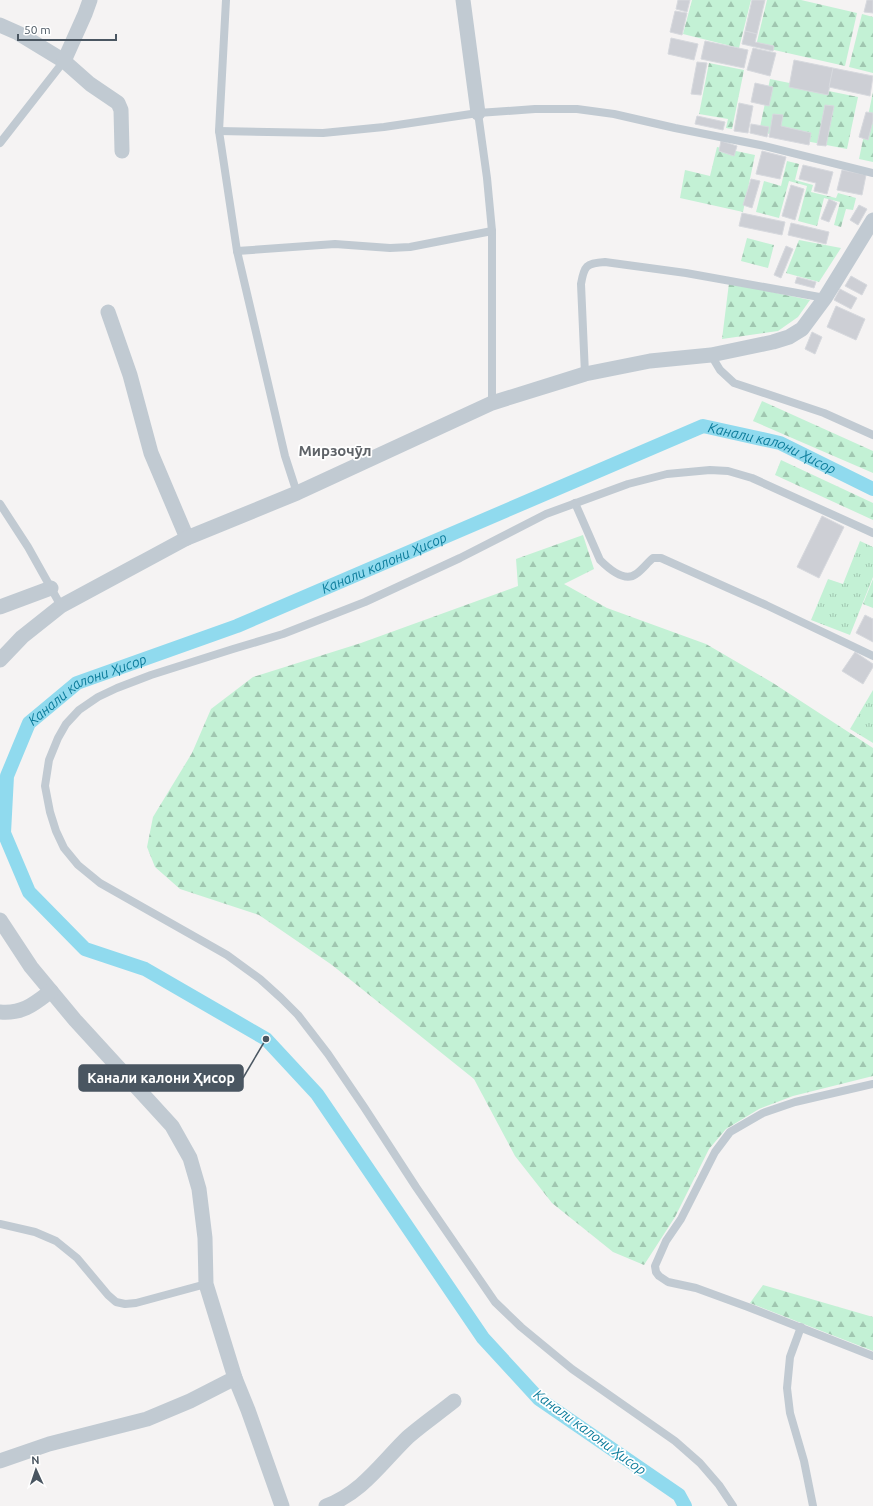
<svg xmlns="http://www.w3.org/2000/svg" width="873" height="1506" font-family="Ubuntu,sans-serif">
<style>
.grass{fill:url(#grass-tufts)}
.forest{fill:url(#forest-firs)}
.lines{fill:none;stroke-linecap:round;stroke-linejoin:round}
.canal{stroke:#90daee;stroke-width:14}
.building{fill:#cdcfd5;stroke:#d7d9de}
.lane{stroke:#c1cad2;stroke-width:8}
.street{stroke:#c1cad2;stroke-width:15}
.labels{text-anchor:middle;stroke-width:3.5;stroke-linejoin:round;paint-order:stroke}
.water-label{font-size:14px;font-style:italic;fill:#0c7c9b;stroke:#fff}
.quarter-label{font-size:15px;font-weight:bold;fill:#5f6368;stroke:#fff}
.leader{fill:none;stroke:#4a5661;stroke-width:1.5}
.callout-dot{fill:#4a5661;stroke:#fff;stroke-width:1.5}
.callout{fill:#4a5661;stroke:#4a5661;stroke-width:1.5}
.callout-label{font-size:14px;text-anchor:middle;font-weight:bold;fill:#fff}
</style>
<defs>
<pattern id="grass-tufts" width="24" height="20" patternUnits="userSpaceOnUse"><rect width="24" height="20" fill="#c3f1d5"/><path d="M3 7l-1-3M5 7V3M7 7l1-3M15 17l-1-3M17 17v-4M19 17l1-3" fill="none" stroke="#a0c6b0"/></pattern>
<pattern id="forest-firs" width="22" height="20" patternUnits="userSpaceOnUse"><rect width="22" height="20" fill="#c3f1d5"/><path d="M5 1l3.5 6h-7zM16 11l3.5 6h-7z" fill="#a0c6b0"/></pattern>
</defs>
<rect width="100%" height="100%" fill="#f5f3f3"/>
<g class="grass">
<polygon points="860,541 873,547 873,577 850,635 811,620 828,579 843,584"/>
<polygon points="873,690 873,743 850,729"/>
</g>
<g class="forest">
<polygon points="692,0 751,0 739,48 683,34"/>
<polygon points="767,0 801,0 857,13 845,66 756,46"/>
<polygon points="862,14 873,17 873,73 849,67"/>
<polygon points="709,63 744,70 732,129 726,128 728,119 699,114"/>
<polygon points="770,79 858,97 847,149 759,132"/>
<polygon points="873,92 873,162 859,159"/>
<polygon points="717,147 755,155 743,212 680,198 685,170 710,176"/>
<polygon points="787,161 799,164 795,180 813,185 811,192 836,198 838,193 856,198 853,210 846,209 841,227 834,225 840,202 824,198 817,226 798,221 807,186 789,181 779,218 756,212 764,181 781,186"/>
<polygon points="747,238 774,245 768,268 741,261"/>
<polygon points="799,240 841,248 819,282 786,273"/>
<polygon points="729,283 810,300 798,317 778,331 722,339"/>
<polygon points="762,401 873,451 873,473 753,421"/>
<polygon points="781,460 873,503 873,520 775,475"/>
<polygon points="583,535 594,569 564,584 607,608 706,644 773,683 873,748 873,1076 793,1096 759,1109 726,1129 709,1149 675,1217 644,1265 613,1252 552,1203 515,1156 474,1079 332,965 259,915 180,889 155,867 147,847 153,817 192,753 211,709 253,677 361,643 518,586 516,559"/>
<polygon points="873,579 873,608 863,604"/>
<polygon points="763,1285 873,1317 873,1351 750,1303"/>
</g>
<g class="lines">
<path class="canal" id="s1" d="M685,1506L679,1495L539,1399L483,1338L317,1094L266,1039L145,969L85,949L29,892L4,833L7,776L29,723L77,683L237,626L703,426L780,443L873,489"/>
</g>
<g class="building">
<polygon points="678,0 690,0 687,12 676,9"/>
<polygon points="752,0 765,0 757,34 745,31"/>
<polygon points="867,0 873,0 873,13 864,12"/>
<polygon points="675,11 687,13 682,35 670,32"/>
<polygon points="745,31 757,34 755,42 774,46 773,51 742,44"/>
<polygon points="671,38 698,44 694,60 668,54"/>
<polygon points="705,41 748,50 744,68 701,59"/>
<polygon points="753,48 776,53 770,76 747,70"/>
<polygon points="794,60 833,68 828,95 789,87"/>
<polygon points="697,62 707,63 701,95 691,94"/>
<polygon points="833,68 873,76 870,96 829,87"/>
<polygon points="755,83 773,87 769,106 751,102"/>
<polygon points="739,103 753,106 748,133 734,131"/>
<polygon points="825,105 834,106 826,146 817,145"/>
<polygon points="866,112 873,113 873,121 868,140 859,137"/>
<polygon points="773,114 783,115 781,126 811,133 809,145 769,137"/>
<polygon points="697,116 725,122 723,130 695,124"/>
<polygon points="751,124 769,127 767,137 750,133"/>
<polygon points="721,141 737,146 734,156 719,151"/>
<polygon points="762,151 786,157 780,179 756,174"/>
<polygon points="803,165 833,172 827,194 814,191 816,183 799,179"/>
<polygon points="842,170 866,175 862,195 837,190"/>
<polygon points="751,179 760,181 752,208 743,205"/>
<polygon points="791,185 804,189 795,220 782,216"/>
<polygon points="829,199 837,203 829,222 821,219"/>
<polygon points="859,205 867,209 858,225 850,220"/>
<polygon points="742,213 785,222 782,235 739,226"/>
<polygon points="791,223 829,232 826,244 788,235"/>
<polygon points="786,246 793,249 781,278 774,275"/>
<polygon points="851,276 867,285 862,295 845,286"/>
<polygon points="797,277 816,282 814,288 795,283"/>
<polygon points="840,289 857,298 851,309 834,300"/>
<polygon points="836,306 865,319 856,340 827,327"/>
<polygon points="812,332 822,337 815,354 805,349"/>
<polygon points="822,516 844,527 819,578 797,567"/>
<polygon points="865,615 873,619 873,642 856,633"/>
<polygon points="855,652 873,664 873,667 863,684 842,671"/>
</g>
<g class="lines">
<g class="lane">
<polyline points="226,0 219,131 237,251 285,456 297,493"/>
<polyline points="478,113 487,178 492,231 492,403"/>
<polyline points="219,131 323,133 384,127 478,113 535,109 577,109 614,114 675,128 760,145 873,173"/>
<polyline points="0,143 64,61"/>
<polyline points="237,251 335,244 390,248 410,247 492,231"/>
<polyline points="711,355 720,370 734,383 824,413 873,435"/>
<path d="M585,374L581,284C584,266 586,263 605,262L686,273L825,298"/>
<path d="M575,503L600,560C608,568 624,583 636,574C642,570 647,563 653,558H661L766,605L873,656"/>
<polyline points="0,504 28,547 61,606"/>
<polyline points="873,1084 795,1102 763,1113 730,1132 715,1152 681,1219 666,1241 655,1266 656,1272 659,1276 668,1282 696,1288 748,1307 873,1356"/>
<polyline points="0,1224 35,1232 56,1241 77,1258 108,1295 116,1302 125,1304 136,1303 206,1284"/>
<polyline points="801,1327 790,1357 787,1388 790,1413 804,1461 813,1506"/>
<polyline points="733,1506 719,1485 700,1463 675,1441 572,1369 521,1327 495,1302 416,1187 364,1107 328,1054 298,1015 281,998 260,979 227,955 100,883 78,865 64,848 56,831 50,812 45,786 49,760 58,738 66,724 79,710 98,697 117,688 151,675 233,649 283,634 365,602 460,558 546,514 628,484 667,474 710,470 728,471 752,478 873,533"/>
</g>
<g class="street">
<polyline points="463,0 478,113"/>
<polyline points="0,25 18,33 64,61 90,84 118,103 121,110 122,151"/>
<polyline points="64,61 85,14 90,0"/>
<polyline points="108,312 130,375 151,453 187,538"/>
<polyline points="0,607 51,588"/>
<polyline points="0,660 22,637 61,606 187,538 297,493 492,403 585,374 650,361 711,355 773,342 789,337 802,329 825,298 873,220"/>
<polyline points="0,920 31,967 75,1020 172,1126 190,1158 199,1189 205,1238 206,1284 235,1378 248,1410 282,1506"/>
<path d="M0,1012C23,1014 34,1004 51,991"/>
<polyline points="0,1461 49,1444 147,1419 190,1401 235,1378"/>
<path d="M326,1506C362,1493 382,1462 408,1437C423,1424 439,1413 454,1401"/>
</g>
</g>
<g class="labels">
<g class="water-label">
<text dy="5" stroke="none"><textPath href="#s1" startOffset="1909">Канали калони Ҳисор</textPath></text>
<text dy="5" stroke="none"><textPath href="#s1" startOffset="1489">Канали калони Ҳисор</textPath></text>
<text dy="5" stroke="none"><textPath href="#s1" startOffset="1165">Канали калони Ҳисор</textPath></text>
<text transform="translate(590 1432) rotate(36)" y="5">Канали калони Ҳисор</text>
</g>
<g class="quarter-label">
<text x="335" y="456">Мирзочӯл</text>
</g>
</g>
<path class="leader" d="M266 1039L243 1078"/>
<circle class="callout-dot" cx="266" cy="1039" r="4"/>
<rect class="callout" x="79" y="1065" width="164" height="26" rx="4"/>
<g class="callout-label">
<text x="161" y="1083">Канали калони Ҳисор</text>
</g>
<g transform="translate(36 1470) rotate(357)" stroke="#ffffff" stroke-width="3" paint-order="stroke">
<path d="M0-3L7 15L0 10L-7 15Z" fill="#4a5661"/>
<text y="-6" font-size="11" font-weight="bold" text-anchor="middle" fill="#4a5661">N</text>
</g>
<path d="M18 34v6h98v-6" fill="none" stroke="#4a5661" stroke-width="2"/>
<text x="24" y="34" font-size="12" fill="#4a5661" stroke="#ffffff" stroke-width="3" paint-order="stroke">50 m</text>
</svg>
